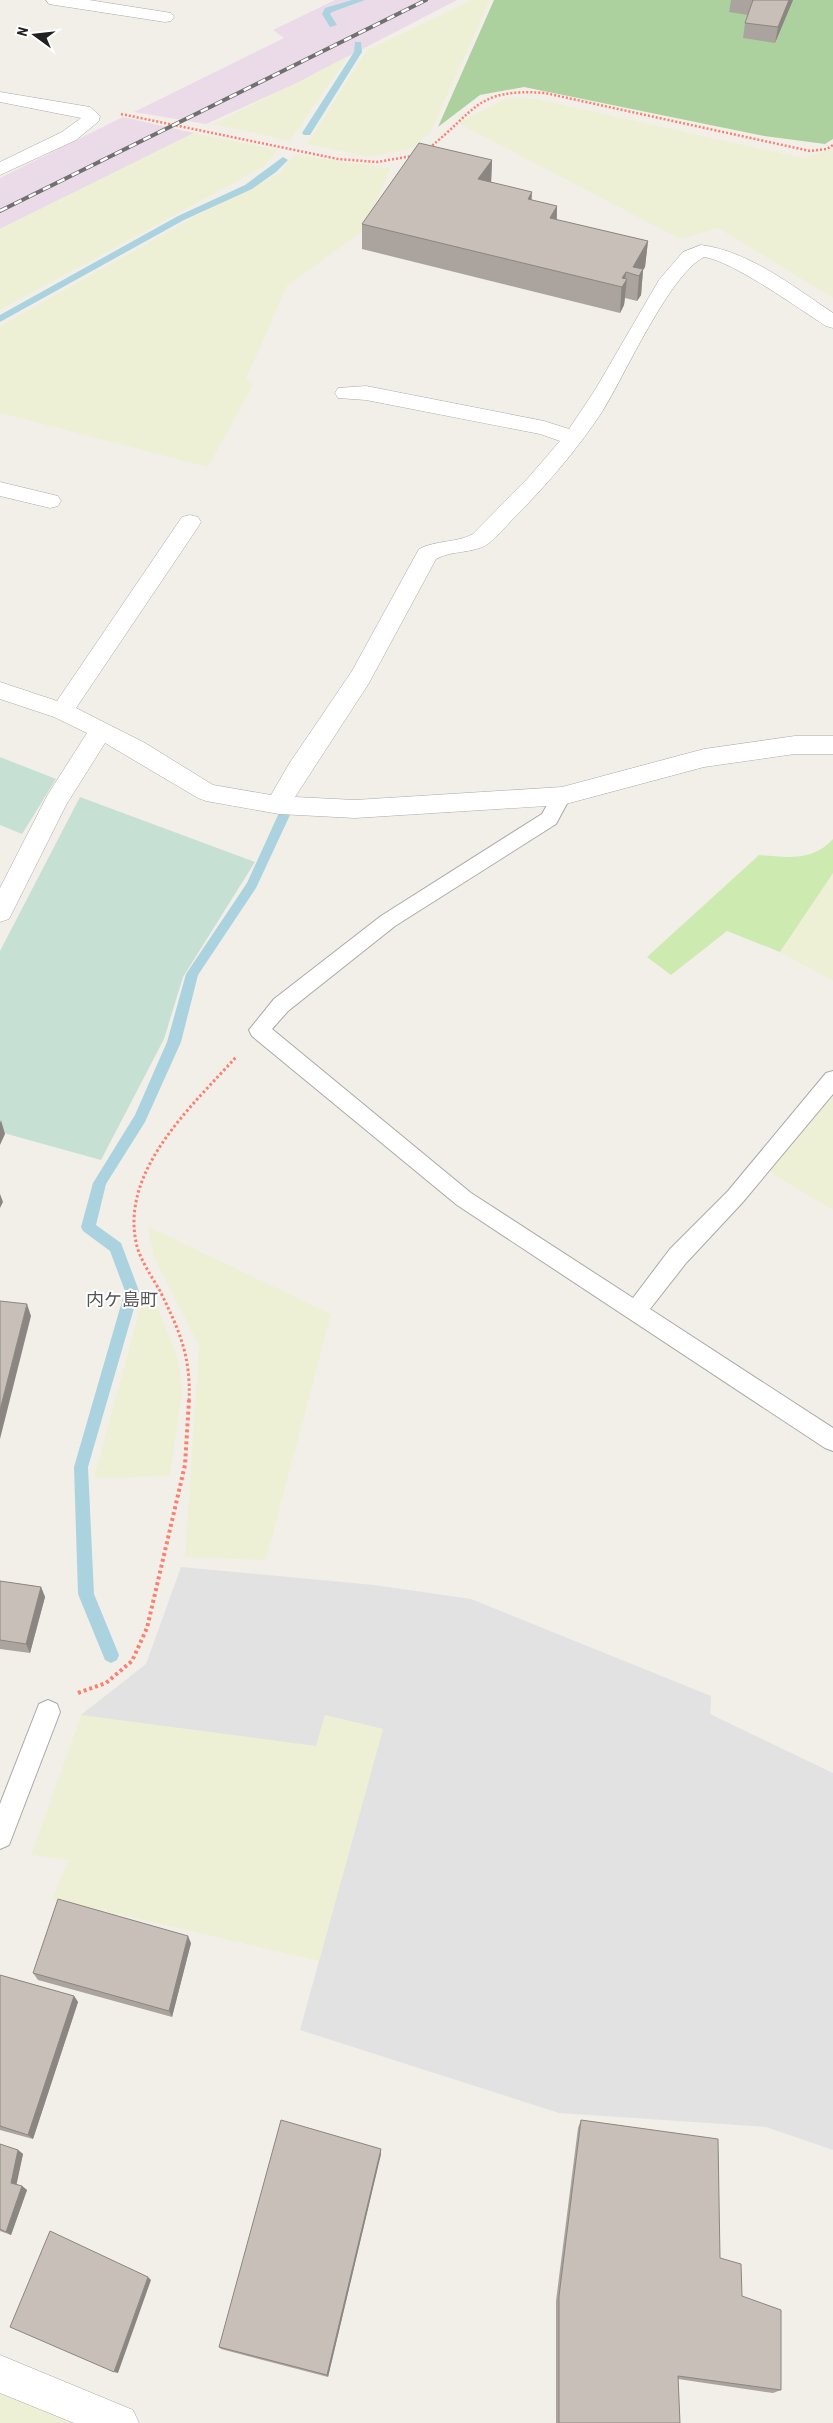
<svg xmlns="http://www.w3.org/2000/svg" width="833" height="2423" font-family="'Roboto Condensed','Noto Sans JP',sans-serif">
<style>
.industrial{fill:#ebdbe8}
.farmland{fill:#eef0d5}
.grass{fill:#cdebb0}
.forest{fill:#add19e}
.wetland{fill:#c6e0d4}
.parking{fill:#e2e2e2}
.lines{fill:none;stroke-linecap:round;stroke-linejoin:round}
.stream{fill:#aad3df;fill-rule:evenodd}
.service-casing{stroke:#a9a9a9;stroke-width:2}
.minor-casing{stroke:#a9a9a9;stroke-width:1}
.path-far2{stroke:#fa8072;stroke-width:2.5;stroke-dasharray:2 2;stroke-linecap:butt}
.path-far1{stroke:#fa8072;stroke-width:3;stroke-dasharray:2.5 2.5;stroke-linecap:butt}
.path{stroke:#fa8072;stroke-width:4;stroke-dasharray:3 3;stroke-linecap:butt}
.service{fill:#fff;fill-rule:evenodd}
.minor{fill:#fff;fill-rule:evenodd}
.rail-casing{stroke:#707070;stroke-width:4}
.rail{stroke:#fff;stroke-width:2.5;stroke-dasharray:8;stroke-linecap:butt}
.wall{fill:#aba49e}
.shaded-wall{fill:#8b8681}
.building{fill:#c7bfb8;stroke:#8b8681}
.labels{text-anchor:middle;stroke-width:4;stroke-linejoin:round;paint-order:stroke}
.quarter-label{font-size:18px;fill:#555;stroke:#fff}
</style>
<rect width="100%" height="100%" fill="#f2efe9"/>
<g class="industrial">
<polygon points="335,0 457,0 297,83 206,124 134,112 284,38 273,30"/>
<polygon points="123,117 194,133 0,229 0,178"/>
</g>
<g class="farmland">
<polygon points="473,0 490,0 430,133 411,149 371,157 307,144 367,50"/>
<polygon points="348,56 290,141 212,124 297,83"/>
<polygon points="507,98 536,99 803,158 833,149 833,298 718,228 680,239 458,123"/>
<polygon points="194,133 278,150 263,167 0,310 0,229"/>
<polygon points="294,155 391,168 363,231 287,286 246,379 253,385 208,467 0,413 0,326 196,216 280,173"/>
<polygon points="833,873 833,981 780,952"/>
<polygon points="833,1097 833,1210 768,1171"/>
<polygon points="147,1226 331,1314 266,1560 185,1557 199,1346 154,1257"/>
<polygon points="144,1294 154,1298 178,1359 182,1391 170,1476 94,1478"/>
<polygon points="81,1715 143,1716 316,1746 325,1715 383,1729 319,1961 52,1899 69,1860 31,1855"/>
<polygon points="0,2388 90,2423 0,2423"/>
</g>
<path class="grass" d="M833,839V873L780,952L727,931L671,975L647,957L759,855C787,857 812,862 833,839Z"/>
<polygon class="forest" points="494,0 833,0 833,139 825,144 764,136 524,87 480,95 438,127"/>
<g class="wetland">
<polygon points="0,757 56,779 22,834 0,825"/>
<polygon points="80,797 255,862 183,977 164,1039 101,1160 0,1132 0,951"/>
</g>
<polygon class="parking" points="181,1567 374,1585 471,1599 711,1696 710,1714 833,1773 833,2150 766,2127 559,2113 300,2030 383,1729 325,1715 316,1746 81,1715 146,1664"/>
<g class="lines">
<g class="stream">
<polygon points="352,0 365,0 332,12 330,14 337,25 330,27 322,14 325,8"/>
<polygon points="355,42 361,42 362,52 310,135 304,135 302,133 354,52"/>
<polygon points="283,157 288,160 276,172 252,189 184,220 0,322 0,315 178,216 245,185"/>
<polygon points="284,810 290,815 256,888 198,975 181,1042 145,1122 106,1184 96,1225 121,1243 139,1291 88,1467 94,1594 119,1655 117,1660 111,1663 105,1660 78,1594 74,1467 125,1291 110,1251 83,1231 81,1227 93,1183 135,1115 167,1042 186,974 247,883 278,815"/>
</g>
<g class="service-casing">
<g id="service">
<polygon points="562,789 569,791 571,796 556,824 395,926 288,1011 272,1029 471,1193 633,1298 670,1249 728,1191 826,1073 833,1071 833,1094 742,1203 686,1263 650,1309 833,1428 833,1451 825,1448 457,1205 252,1036 249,1030 274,999 381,916 542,814 555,791"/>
<polygon points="48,1700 57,1704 60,1712 9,1845 0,1849 0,1804 39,1704"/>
</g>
</g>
<g class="minor-casing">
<g id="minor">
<polygon points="46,0 89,0 165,12 171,13 174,17 171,21 165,22 55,5 49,4"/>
<polygon points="0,92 90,107 100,116 99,121 76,140 0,175 0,162 62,132 81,118 0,102"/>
<path d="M701,245C749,251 794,287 833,313V328L826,326C799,309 733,261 704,257C669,275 625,375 602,412C576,451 546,486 512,520C504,528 497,537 488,544C472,554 452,550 436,559L369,683L295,797L355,800L562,787L704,749L795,736H833V754H795L704,767L562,805L355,818L279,814L206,801L198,798L105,743L66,805L9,919L0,922V888L47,796L87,733L54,717L0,699V682L57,701L182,517L190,515L198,517L201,522L198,527L76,708L145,743L213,785L271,795L289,764L352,671L419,549C436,540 457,543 473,534L528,478L560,441L540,434L366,400L338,398L335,393L338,388L366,386L544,421L569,429L595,390L659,280L683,252Z"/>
<polygon points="0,482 58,496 61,501 58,506 50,508 0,496"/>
<polygon points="0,2355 133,2410 139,2423 74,2423 0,2393"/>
</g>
</g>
<g class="path-far2">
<polyline points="121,114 338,159 377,162 412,156"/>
<path d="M429,148C477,110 476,88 545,93L810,151L827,149L833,145"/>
</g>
<path class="path-far1" d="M189,1401C191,1357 180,1332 161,1293C153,1278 139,1259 136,1242C121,1169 193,1105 237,1056"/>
<polyline class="path" points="78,1693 106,1683 132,1661 147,1628 185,1465 189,1400"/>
<use href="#service" class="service"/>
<use href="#minor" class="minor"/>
<g class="rail-casing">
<polyline id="rail" points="0,211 426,0"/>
</g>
<use href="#rail" class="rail"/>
</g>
<g class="wall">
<polygon points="731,0 793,0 775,43 743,38 745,23 748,15 729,12"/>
<polygon points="492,160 491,182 532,200 557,206 557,220 648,241 645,267 643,270 641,295 637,301 625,298 624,305 620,313 362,249 362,224"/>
<polygon points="0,1581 41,1587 45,1597 30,1653 0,1649"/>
<polygon points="191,1943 172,2017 38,1980 33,1973"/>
<polygon points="0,1975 74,1996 78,2002 33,2139 0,2130"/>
<polygon points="581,2120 720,2258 742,2296 781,2390 773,2393 678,2379 680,2423 556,2423 556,2301 578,2128"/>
<polygon points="0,2144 18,2150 23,2154 16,2184 22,2186 27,2190 11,2235 0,2231"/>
<polygon points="381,2154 328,2377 221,2349 219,2347"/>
</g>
<g class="shaded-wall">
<polygon points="789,0 793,0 775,43 778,27"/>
<polygon points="492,160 491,185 478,179"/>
<polygon points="532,192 531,218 528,199"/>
<polygon points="557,206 556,232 550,218"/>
<polygon points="648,241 645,267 643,270 641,295 637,301 639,276 633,267"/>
<polygon points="626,272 625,283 627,279 624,305 620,313 622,278"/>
<polygon points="1,1120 5,1134 0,1145 0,1123"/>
<polygon points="0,1194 3,1202 0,1208"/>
<polygon points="27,1304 31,1316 0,1439 0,1410"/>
<polygon points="41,1587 45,1597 30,1653 26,1644"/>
<polygon points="188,1936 191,1943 172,2017 169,2011"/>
<polygon points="74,1996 78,2002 33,2139 28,2135"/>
<polygon points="381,2149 381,2154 328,2377 327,2375"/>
<polygon points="18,2150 23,2154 16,2187 11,2183"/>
<polygon points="22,2186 27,2190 11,2235 6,2232"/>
<polygon points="148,2277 151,2280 118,2373 114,2372"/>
</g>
<g class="building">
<polygon points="752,0 789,0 778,27 745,23 753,0"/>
<polygon points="419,143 492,160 478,179 532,192 528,199 557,206 550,218 648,241 633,267 643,269 639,276 626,272 622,278 627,279 622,287 362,224"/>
<polygon points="0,1301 27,1304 0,1410"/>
<polygon points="0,1581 41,1587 26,1644 0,1640"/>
<polygon points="58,1899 188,1936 169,2011 33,1973"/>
<polygon points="0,1975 74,1996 28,2135 0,2126"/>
<polygon points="281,2120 381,2149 327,2375 219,2347"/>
<polygon points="581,2120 718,2139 720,2258 741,2264 742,2296 781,2310 781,2390 678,2376 680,2423 559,2423 559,2296"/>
<polygon points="0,2144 18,2150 11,2183 22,2186 6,2232 0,2229"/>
<polygon points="50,2231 148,2277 114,2372 10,2327"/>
</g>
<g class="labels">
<g class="quarter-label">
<text x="122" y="1306">内ケ島町</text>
</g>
</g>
<g transform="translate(35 35) rotate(285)" stroke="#ffffff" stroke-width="4" paint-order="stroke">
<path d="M0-4L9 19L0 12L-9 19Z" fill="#222222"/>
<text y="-8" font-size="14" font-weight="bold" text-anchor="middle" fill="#222222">N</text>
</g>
</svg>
